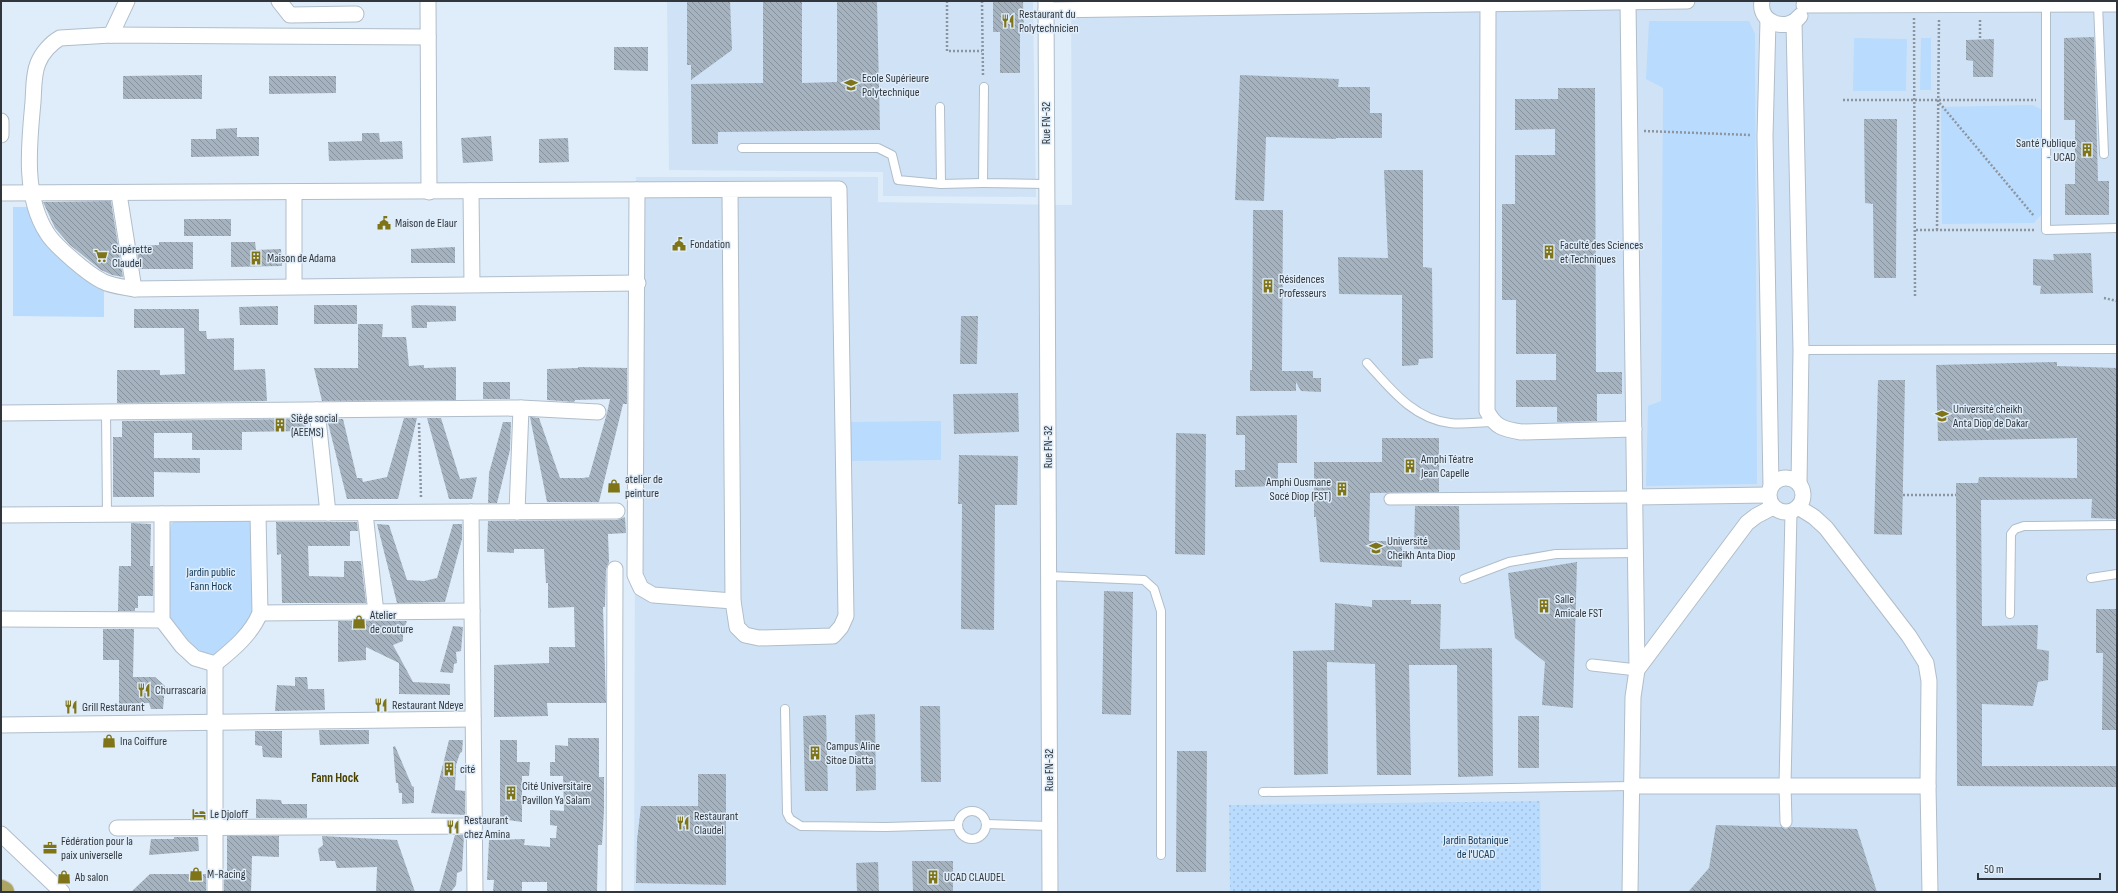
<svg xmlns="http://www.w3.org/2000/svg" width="2118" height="893" font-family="'Sofia Sans Condensed',sans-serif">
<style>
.built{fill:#d0e3f6}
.green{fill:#b9dbfd}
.garden{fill:url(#garden-dots)}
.building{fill:url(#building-back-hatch)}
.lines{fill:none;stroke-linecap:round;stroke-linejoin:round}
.service-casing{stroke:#b0bdca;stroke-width:10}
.pedestrian-casing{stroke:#b0bdca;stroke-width:13}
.minor-casing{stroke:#b0bdca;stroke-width:17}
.trunk-casing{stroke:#cecfd0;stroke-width:24}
.path{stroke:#8c959f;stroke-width:2.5;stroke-dasharray:2 2;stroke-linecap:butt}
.service{stroke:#fff;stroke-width:8}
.pedestrian{stroke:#fff;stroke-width:11}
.minor{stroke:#fff;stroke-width:15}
.trunk{stroke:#aba463;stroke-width:22}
.labels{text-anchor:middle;stroke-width:3;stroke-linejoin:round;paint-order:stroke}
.poi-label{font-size:12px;fill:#31363c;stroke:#dfedfa;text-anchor:start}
.street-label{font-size:12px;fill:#31363c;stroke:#dfedfa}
.park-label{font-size:12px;fill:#173e60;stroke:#dfedfa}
.neighbourhood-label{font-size:13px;font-weight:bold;fill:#4b4300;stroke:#dfedfa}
</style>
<defs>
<pattern id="garden-dots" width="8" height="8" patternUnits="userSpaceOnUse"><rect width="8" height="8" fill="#b9dbfd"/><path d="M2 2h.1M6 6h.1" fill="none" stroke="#a0bdda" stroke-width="1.8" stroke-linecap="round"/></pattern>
<pattern id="building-back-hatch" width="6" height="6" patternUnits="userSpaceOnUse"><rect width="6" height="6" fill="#a5b2bf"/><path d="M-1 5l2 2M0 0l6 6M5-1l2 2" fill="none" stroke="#87929c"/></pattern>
</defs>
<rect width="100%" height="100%" fill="#dfedfa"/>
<g class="built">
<polygon points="667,1 1033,1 1036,197 883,196 883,172 669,170"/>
<polygon points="1071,1 2117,1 2117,892 634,892 636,177 878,177 878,202 1072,205"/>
</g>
<g class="green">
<polygon points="1649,21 1749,21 1755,34 1757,484 1646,486 1648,406 1661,401 1663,88 1646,79"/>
<polygon points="1854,38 1907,39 1906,91 1853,91"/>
<polygon points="1921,38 1931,38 1931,90 1920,90"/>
<polygon points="2033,105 2042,110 2041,215 2034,223 1942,224 1941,107"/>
<polygon points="13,207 28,207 36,228 51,250 104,287 104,317 13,316"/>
<polygon points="941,421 941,460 849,461 849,422"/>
<path d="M175,520H249L252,526L253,617L251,621L216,654C197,658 182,631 170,618V531L171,524Z"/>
</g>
<polygon class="garden" points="1540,801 1541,892 1230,892 1229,805"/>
<g class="building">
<polygon points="687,1 730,1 732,50 691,80 691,65 687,65"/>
<polygon points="763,1 802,1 802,83 837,82 837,1 877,1 880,130 718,132 718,144 692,144 691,84 763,83"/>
<polygon points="993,1 1023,1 1024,32 1020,32 1020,73 1000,73 1000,32 993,32"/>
<polygon points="2094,37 2098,181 2109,181 2109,215 2065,215 2065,184 2075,184 2075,120 2064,120 2064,38"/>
<polygon points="1994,39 1993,77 1973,77 1973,61 1966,60 1966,40"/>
<polygon points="614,47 648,47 648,71 614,70"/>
<polygon points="202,75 202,99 123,99 123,76"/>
<polygon points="1240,75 1339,79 1338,87 1370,87 1370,113 1382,113 1382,138 1336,138 1336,139 1266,137 1264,201 1235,200"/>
<polygon points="269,76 336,76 336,93 269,94"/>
<polygon points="1558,88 1595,88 1596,372 1622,372 1622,394 1597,394 1597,421 1557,422 1557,407 1516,407 1516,380 1556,380 1556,354 1516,354 1516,300 1502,300 1502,204 1515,204 1515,155 1555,155 1555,129 1515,130 1515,99 1558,99"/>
<polygon points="1864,119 1897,119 1896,278 1874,278 1873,204 1865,203"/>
<polygon points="237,128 237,137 259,137 259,156 191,157 191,139 216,139 216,129"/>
<polygon points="362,133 379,133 380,142 402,141 403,159 329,161 328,142 362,141"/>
<polygon points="491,136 493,161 463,163 461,138"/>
<polygon points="568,138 569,162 539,163 539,139"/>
<polygon points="1384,170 1423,170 1423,267 1432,268 1433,358 1419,359 1418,365 1402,366 1402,295 1339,294 1338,257 1388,258"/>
<polygon points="111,201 123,277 112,275 101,270 70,245 55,228 43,202"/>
<polygon points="1253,210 1283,210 1282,371 1313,371 1313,378 1321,378 1321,392 1301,391 1296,382 1296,391 1250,391 1250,370 1252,370"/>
<rect x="184" y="219" width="47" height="17"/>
<polygon points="159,242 193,242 193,269 140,269 136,246 159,245"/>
<polygon points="231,242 255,242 256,250 281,249 282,266 231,267"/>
<polygon points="455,247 455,263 411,263 411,249"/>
<polygon points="2091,253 2093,293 2040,294 2041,286 2033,285 2033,259 2054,260 2053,254"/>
<rect x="314" y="305" width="43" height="19"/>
<polygon points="416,305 456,306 456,321 427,322 427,328 412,328 411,306"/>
<polygon points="278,306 278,325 240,325 239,307"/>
<polygon points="134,309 199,309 199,331 206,331 207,339 234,338 234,370 265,369 267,401 117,403 117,370 160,370 160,375 185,374 184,328 134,328"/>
<polygon points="961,316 978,316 977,364 960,364"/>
<polygon points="358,324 383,324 382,337 406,337 409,366 424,365 424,368 456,367 456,400 322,401 314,368 358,368"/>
<polygon points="2057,362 2057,366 2117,368 2117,519 2091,518 2092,499 1981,500 1982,626 2038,625 2037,649 2049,651 2048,680 2038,682 2033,706 1982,704 1982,766 2117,766 2117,787 1957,786 1956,483 1978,483 1979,477 2077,478 2077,438 1938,441 1936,365"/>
<polygon points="578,367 627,368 627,404 623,404 599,502 547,502 530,417 539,418 560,478 583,478 589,477 607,413 610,399 575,400 574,402 547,400 547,369 578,368"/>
<polygon points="1878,380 1905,380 1902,535 1874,534"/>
<rect x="483" y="382" width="27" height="17"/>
<polygon points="1018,393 1019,432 954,434 953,394"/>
<polygon points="1297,415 1297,463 1278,463 1278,486 1235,487 1235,470 1245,470 1245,435 1236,435 1236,416"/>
<polygon points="404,418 417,418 398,499 347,499 327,419 343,419 357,478 362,478 363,482 387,477"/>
<polygon points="427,418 441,418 460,479 477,477 472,499 449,499"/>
<polygon points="305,419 306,431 242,432 242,450 192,450 192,433 154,433 154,458 200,458 200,473 154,472 154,497 113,497 113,437 122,437 122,421"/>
<polygon points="503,422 511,422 510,450 497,503 488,503 489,473"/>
<polygon points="1176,433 1206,434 1205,555 1175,554"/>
<polygon points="1382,438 1439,438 1439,492 1370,493 1369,541 1402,541 1402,567 1320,562 1316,517 1314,517 1314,462 1382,462"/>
<polygon points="959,455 1018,456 1017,505 995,505 994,630 961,629 962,504 958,504"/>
<polygon points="1415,506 1459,506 1460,550 1414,549"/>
<polygon points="625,517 626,533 608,534 609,562 606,569 605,607 603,607 606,703 547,703 548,716 494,717 494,665 549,663 549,647 575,647 574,607 548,608 548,583 546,583 544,549 514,549 514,553 487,552 488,521 617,520"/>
<polygon points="276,522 357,522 358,531 350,531 350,546 308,546 309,576 344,577 344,561 361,561 366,603 282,603 281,554 277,555"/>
<polygon points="131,523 151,524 150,566 153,566 153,596 138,596 138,608 135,608 135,611 118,611 119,566 131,566"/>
<polygon points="377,524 389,525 407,580 424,581 437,578 453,524 462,524 462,539 445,602 397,603"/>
<polygon points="1577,562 1573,708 1542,705 1545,662 1515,638 1508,573"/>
<polygon points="1104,591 1133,592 1131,715 1102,714"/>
<polygon points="1372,600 1411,600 1411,604 1441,604 1440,649 1492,648 1493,776 1458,777 1457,665 1409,665 1411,775 1377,775 1375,664 1327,662 1328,774 1294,775 1293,651 1334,650 1335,603 1372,607"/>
<polygon points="2096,609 2117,609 2117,730 2102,730 2103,653 2096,653"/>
<polygon points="338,621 407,621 403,631 403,641 393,645 413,682 450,684 450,695 399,694 399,663 366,647 366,660 338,662"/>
<polygon points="453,626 463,627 461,651 456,652 457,663 454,664 453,673 440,672"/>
<polygon points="103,629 134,629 133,677 155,677 165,686 163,709 151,709 149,703 119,704 119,660 103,660"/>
<polygon points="295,677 307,677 308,689 324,689 325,710 275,711 277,685 295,686"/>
<polygon points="920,706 940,706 941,782 921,782"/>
<polygon points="875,714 876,790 856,791 855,715"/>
<polygon points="826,715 828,791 805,791 803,716"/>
<rect x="1518" y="716" width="21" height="52"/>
<polygon points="319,730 369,730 369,744 320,745"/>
<polygon points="255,731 282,731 282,758 263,757 262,746 255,745"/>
<polygon points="568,738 599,738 599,777 604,777 604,810 602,845 598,845 597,892 547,892 547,882 522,882 522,892 493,892 494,880 487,880 489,840 525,839 524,845 550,847 550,838 556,838 557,826 550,825 550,810 564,811 563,776 550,776 550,762 555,762 555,745 568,746"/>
<polygon points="449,740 463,740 462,752 460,753 456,765 455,790 465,791 465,815 431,813"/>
<polygon points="500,740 517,740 517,762 530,762 529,776 522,776 522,822 500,819"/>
<polygon points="395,746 412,786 414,787 414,803 402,804 402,793 399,793 398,783 396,783 393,747"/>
<polygon points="1177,751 1207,751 1206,872 1176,872"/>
<polygon points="698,774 726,774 726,885 636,883 637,840 641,806 698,806"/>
<polygon points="256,799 281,800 282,804 307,804 307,818 256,818"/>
<polygon points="1716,825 1781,827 1786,829 1790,827 1857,829 1877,892 1688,892 1709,868"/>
<polygon points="455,835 464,835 462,871 457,873 456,885 451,892 439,892"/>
<polygon points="227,836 279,836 279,857 252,856 251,892 224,892 224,874 227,874"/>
<polygon points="322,836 397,840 415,892 376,892 377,867 337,868 335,861 320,861 318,849 323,845"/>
<polygon points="174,837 198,837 199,851 149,855 151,839 174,839"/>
<polygon points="912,861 953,861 953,892 913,892"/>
<polygon points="878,862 879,892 857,892 856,863"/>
<polygon points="150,874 206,874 206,892 131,892"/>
</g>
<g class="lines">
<g class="service-casing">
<g id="service">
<polyline points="2098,4 2104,154"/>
<polyline points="2046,5 2046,230 2117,228"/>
<polyline points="984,87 983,183 1046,184"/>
<polyline points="940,107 941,184"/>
<polyline points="742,148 878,148 892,155 898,180 941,184 983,183"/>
<polyline points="1801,350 2117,349"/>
<path d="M1367,363C1390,388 1413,419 1450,423C1463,425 1479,422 1493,422"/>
<polyline points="106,412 107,514"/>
<polyline points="1048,576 1144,580 1154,589 1161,611 1161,855"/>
<polyline points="2091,578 2117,574"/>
<polyline points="1464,579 1509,562 1556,554 1636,553"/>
<polyline points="2010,614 2011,534 2015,529 2024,526 2117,525"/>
<polyline points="785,709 787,813 790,819 801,826 886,827 957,825"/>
<polyline points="1263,792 1632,786"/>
<circle cx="972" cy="825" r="14"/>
<polyline points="986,824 1050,826"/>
</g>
</g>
<g class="pedestrian-casing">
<g id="pedestrian">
<polyline points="1390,499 1635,497"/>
<polyline points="1592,665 1637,670"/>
<polyline points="1786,822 1785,785 1791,512"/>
</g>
</g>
<g class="minor-casing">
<g id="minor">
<polyline points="279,1 290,15 356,14"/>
<polyline points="428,1 429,192"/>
<polyline points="1046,1 1050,892"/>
<path d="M1762,1C1758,23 1787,33 1800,16"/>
<polyline points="1628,3 1637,670"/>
<path d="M1488,5L1487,411C1495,427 1503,429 1521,432L1634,429"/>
<polyline points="1804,5 2117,4"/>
<polyline points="1046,10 1687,1"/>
<polyline points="1768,20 1765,136 1771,486"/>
<polyline points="1794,22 1801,350 1799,484"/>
<polyline points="111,35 127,1"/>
<path d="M428,37L111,35L60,38C51,43 42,53 38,63C33,75 34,89 33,102C29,144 23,196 47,233C55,246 88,274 102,281C111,286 124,287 134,289L638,283"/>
<polyline points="1,121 1,135"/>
<polyline points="637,190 635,575 641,588 653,595 733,601"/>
<polyline points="471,191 472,284"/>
<polyline points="1,193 839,189 846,616 841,627 833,636 759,638 745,635 737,627 733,601 730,190"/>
<polyline points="294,193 294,286"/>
<polyline points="119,194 134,289"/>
<polyline points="317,410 328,513"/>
<polyline points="1,413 521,408 598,412"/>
<circle cx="1786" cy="495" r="17"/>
<polyline points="1635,497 1768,495"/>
<polyline points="1798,507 1814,517 1826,528 1909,636 1926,663 1929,681 1928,786 1930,892"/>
<polyline points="471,512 475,892"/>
<polyline points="517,512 521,408"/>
<polyline points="365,513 376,613"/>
<path d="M162,514V620L182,646L195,658L215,664C232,650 251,635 260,613L258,514"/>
<polyline points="1,515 617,511"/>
<polyline points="260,613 472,611"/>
<polyline points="1,619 162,620"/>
<polyline points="1,725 473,719"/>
<polyline points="1632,786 1928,786"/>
<polyline points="117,828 474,826"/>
<polyline points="1,834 62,892"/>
<polyline points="215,892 215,664"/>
<polyline points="614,892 615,569"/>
<polyline points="1630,892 1633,697 1637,670 1747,523 1756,516 1773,507"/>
</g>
</g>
<g class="trunk-casing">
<polyline id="trunk" points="1,891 3,892"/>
</g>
<g class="path">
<polyline points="947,1 947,51 982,51"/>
<polyline points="982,1 983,76"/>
<polyline points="1914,18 1915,298"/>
<polyline points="1980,20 1980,39"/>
<polyline points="1843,100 2036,100"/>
<polyline points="1937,100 2034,216"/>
<polyline points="1644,131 1751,135"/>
<polyline points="1916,230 2035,230"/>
<polyline points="1937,230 1939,20"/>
<polyline points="2104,298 2117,301"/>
<polyline points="419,423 421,498"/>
<polyline points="1903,495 1956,495"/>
</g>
<use href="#service" class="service"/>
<use href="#pedestrian" class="pedestrian"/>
<use href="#minor" class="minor"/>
<use href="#trunk" class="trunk"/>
</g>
<defs>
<g id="restaurant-bare" transform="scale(1.08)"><path d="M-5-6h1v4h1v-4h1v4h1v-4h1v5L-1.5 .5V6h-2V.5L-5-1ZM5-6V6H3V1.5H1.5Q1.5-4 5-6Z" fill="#7f7417" stroke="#dfedfa" stroke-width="2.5" paint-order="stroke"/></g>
<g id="university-bare" transform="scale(1.08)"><path d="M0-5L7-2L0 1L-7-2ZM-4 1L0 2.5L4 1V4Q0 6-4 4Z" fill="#7f7417" stroke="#dfedfa" stroke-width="2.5" paint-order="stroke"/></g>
<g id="building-bare" transform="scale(1.08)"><path d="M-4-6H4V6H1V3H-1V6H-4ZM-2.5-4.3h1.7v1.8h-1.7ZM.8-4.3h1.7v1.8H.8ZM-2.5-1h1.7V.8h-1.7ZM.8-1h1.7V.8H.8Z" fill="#7f7417" stroke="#dfedfa" stroke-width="2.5" paint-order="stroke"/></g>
<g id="civic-bare" transform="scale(1.08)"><path d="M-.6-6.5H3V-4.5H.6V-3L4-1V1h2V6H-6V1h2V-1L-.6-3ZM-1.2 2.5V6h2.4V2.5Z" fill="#7f7417" stroke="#dfedfa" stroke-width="2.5" paint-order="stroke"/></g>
<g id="supermarket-bare" transform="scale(1.08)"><path d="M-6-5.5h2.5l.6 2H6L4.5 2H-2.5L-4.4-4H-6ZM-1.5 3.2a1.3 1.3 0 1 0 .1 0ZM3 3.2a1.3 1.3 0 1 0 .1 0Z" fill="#7f7417" stroke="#dfedfa" stroke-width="2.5" paint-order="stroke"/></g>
<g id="shop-bare" transform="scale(1.08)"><path d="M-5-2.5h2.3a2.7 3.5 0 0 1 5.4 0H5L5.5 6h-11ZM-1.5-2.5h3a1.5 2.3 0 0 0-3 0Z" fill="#7f7417" stroke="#dfedfa" stroke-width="2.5" paint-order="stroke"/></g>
<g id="hotel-bare" transform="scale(1.08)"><path d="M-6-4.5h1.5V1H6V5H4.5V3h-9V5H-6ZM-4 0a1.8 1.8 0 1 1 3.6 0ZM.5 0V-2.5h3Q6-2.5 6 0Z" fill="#7f7417" stroke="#dfedfa" stroke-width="2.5" paint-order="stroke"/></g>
<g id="office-bare" transform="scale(1.08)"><path d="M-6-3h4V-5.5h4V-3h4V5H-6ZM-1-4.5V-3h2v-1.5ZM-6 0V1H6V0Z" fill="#7f7417" stroke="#dfedfa" stroke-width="2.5" paint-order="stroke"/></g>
</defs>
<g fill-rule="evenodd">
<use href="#restaurant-bare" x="1008" y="21"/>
<use href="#university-bare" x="851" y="85"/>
<use href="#building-bare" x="2087" y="150"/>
<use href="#civic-bare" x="384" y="223"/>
<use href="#civic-bare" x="679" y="244"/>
<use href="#building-bare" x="1549" y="252"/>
<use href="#supermarket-bare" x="101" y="256"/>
<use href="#building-bare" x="256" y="258"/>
<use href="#building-bare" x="1268" y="286"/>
<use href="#university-bare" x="1942" y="416"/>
<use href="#building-bare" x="280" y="425"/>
<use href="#building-bare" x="1410" y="466"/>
<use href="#shop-bare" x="614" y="486"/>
<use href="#building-bare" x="1342" y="489"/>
<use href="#university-bare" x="1376" y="548"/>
<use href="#building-bare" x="1544" y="606"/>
<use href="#shop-bare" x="359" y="622"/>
<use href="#restaurant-bare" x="144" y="690"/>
<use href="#restaurant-bare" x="381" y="705"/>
<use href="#restaurant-bare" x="71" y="707"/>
<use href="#shop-bare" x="109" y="741"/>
<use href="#building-bare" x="815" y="753"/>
<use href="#building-bare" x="449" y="769"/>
<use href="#building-bare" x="511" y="793"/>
<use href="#hotel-bare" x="199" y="814"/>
<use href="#restaurant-bare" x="683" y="823"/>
<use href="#restaurant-bare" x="453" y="827"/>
<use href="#office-bare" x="50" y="848"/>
<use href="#shop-bare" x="196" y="874"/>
<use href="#shop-bare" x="64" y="877"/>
<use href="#building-bare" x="933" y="877"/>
</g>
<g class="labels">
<g class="poi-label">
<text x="1019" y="18">Restaurant du<tspan x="1019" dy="14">Polytechnicien</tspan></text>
<text x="862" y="82">Ecole Supérieure<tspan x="862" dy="14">Polytechnique</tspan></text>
<text x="2076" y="147" text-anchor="end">Santé Publique<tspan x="2076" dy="14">- UCAD</tspan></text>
<text x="395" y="227">Maison de Elaur</text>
<text x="690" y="248">Fondation</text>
<text x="1560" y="249">Faculté des Sciences<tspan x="1560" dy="14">et Techniques</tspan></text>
<text x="112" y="253">Supérette<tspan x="112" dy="14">Claudel</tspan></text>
<text x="267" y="262">Maison de Adama</text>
<text x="1279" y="283">Résidences<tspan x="1279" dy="14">Professeurs</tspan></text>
<text x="1953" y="413">Université cheikh<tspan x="1953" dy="14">Anta Diop de Dakar</tspan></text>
<text x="291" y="422">Siège social<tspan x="291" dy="14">(AEEMS)</tspan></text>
<text x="1421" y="463">Amphi Téatre<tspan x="1421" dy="14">Jean Capelle</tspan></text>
<text x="625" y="483">atelier de<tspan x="625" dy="14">peinture</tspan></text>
<text x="1331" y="486" text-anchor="end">Amphi Ousmane<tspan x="1331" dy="14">Socé Diop (FST)</tspan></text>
<text x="1387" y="545">Université<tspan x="1387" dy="14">Cheikh Anta Diop</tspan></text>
<text x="1555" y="603">Salle<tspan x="1555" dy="14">Amicale FST</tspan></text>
<text x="370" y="619">Atelier<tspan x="370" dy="14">de couture</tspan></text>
<text x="155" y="694">Churrascaria</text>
<text x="392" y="709">Restaurant Ndeye</text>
<text x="82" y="711">Grill Restaurant</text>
<text x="120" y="745">Ina Coiffure</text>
<text x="826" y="750">Campus Aline<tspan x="826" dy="14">Sitoe Diatta</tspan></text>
<text x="460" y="773">cité</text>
<text x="522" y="790">Cité Universitaire<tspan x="522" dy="14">Pavillon Ya Salam</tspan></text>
<text x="210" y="818">Le Djoloff</text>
<text x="694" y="820">Restaurant<tspan x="694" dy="14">Claudel</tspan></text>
<text x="464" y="824">Restaurant<tspan x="464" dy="14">chez Amina</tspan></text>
<text x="61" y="845">Fédération pour la<tspan x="61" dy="14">paix universelle</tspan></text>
<text x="207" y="878">M-Racing</text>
<text x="75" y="881">Ab salon</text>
<text x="944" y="881">UCAD CLAUDEL</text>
</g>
<g class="street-label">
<text transform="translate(1046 123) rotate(-90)" y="4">Rue FN-32</text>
<text transform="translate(1048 447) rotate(-90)" y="4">Rue FN-32</text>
<text transform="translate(1049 770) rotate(-90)" y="4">Rue FN-32</text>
</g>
<g class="park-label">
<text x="211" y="576">Jardin public<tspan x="211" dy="14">Fann Hock</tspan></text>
<text x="1476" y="844">Jardin Botanique<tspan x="1476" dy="14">de l'UCAD</tspan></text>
</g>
<g class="neighbourhood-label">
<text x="335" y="782">Fann Hock</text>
</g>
</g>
<rect width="2118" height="893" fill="none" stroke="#31363c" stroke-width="4"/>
<path d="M1978 873v6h122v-6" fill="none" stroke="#31363c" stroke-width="2"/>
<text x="1984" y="873" font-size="12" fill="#31363c" stroke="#dfedfa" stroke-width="3" paint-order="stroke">50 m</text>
</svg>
